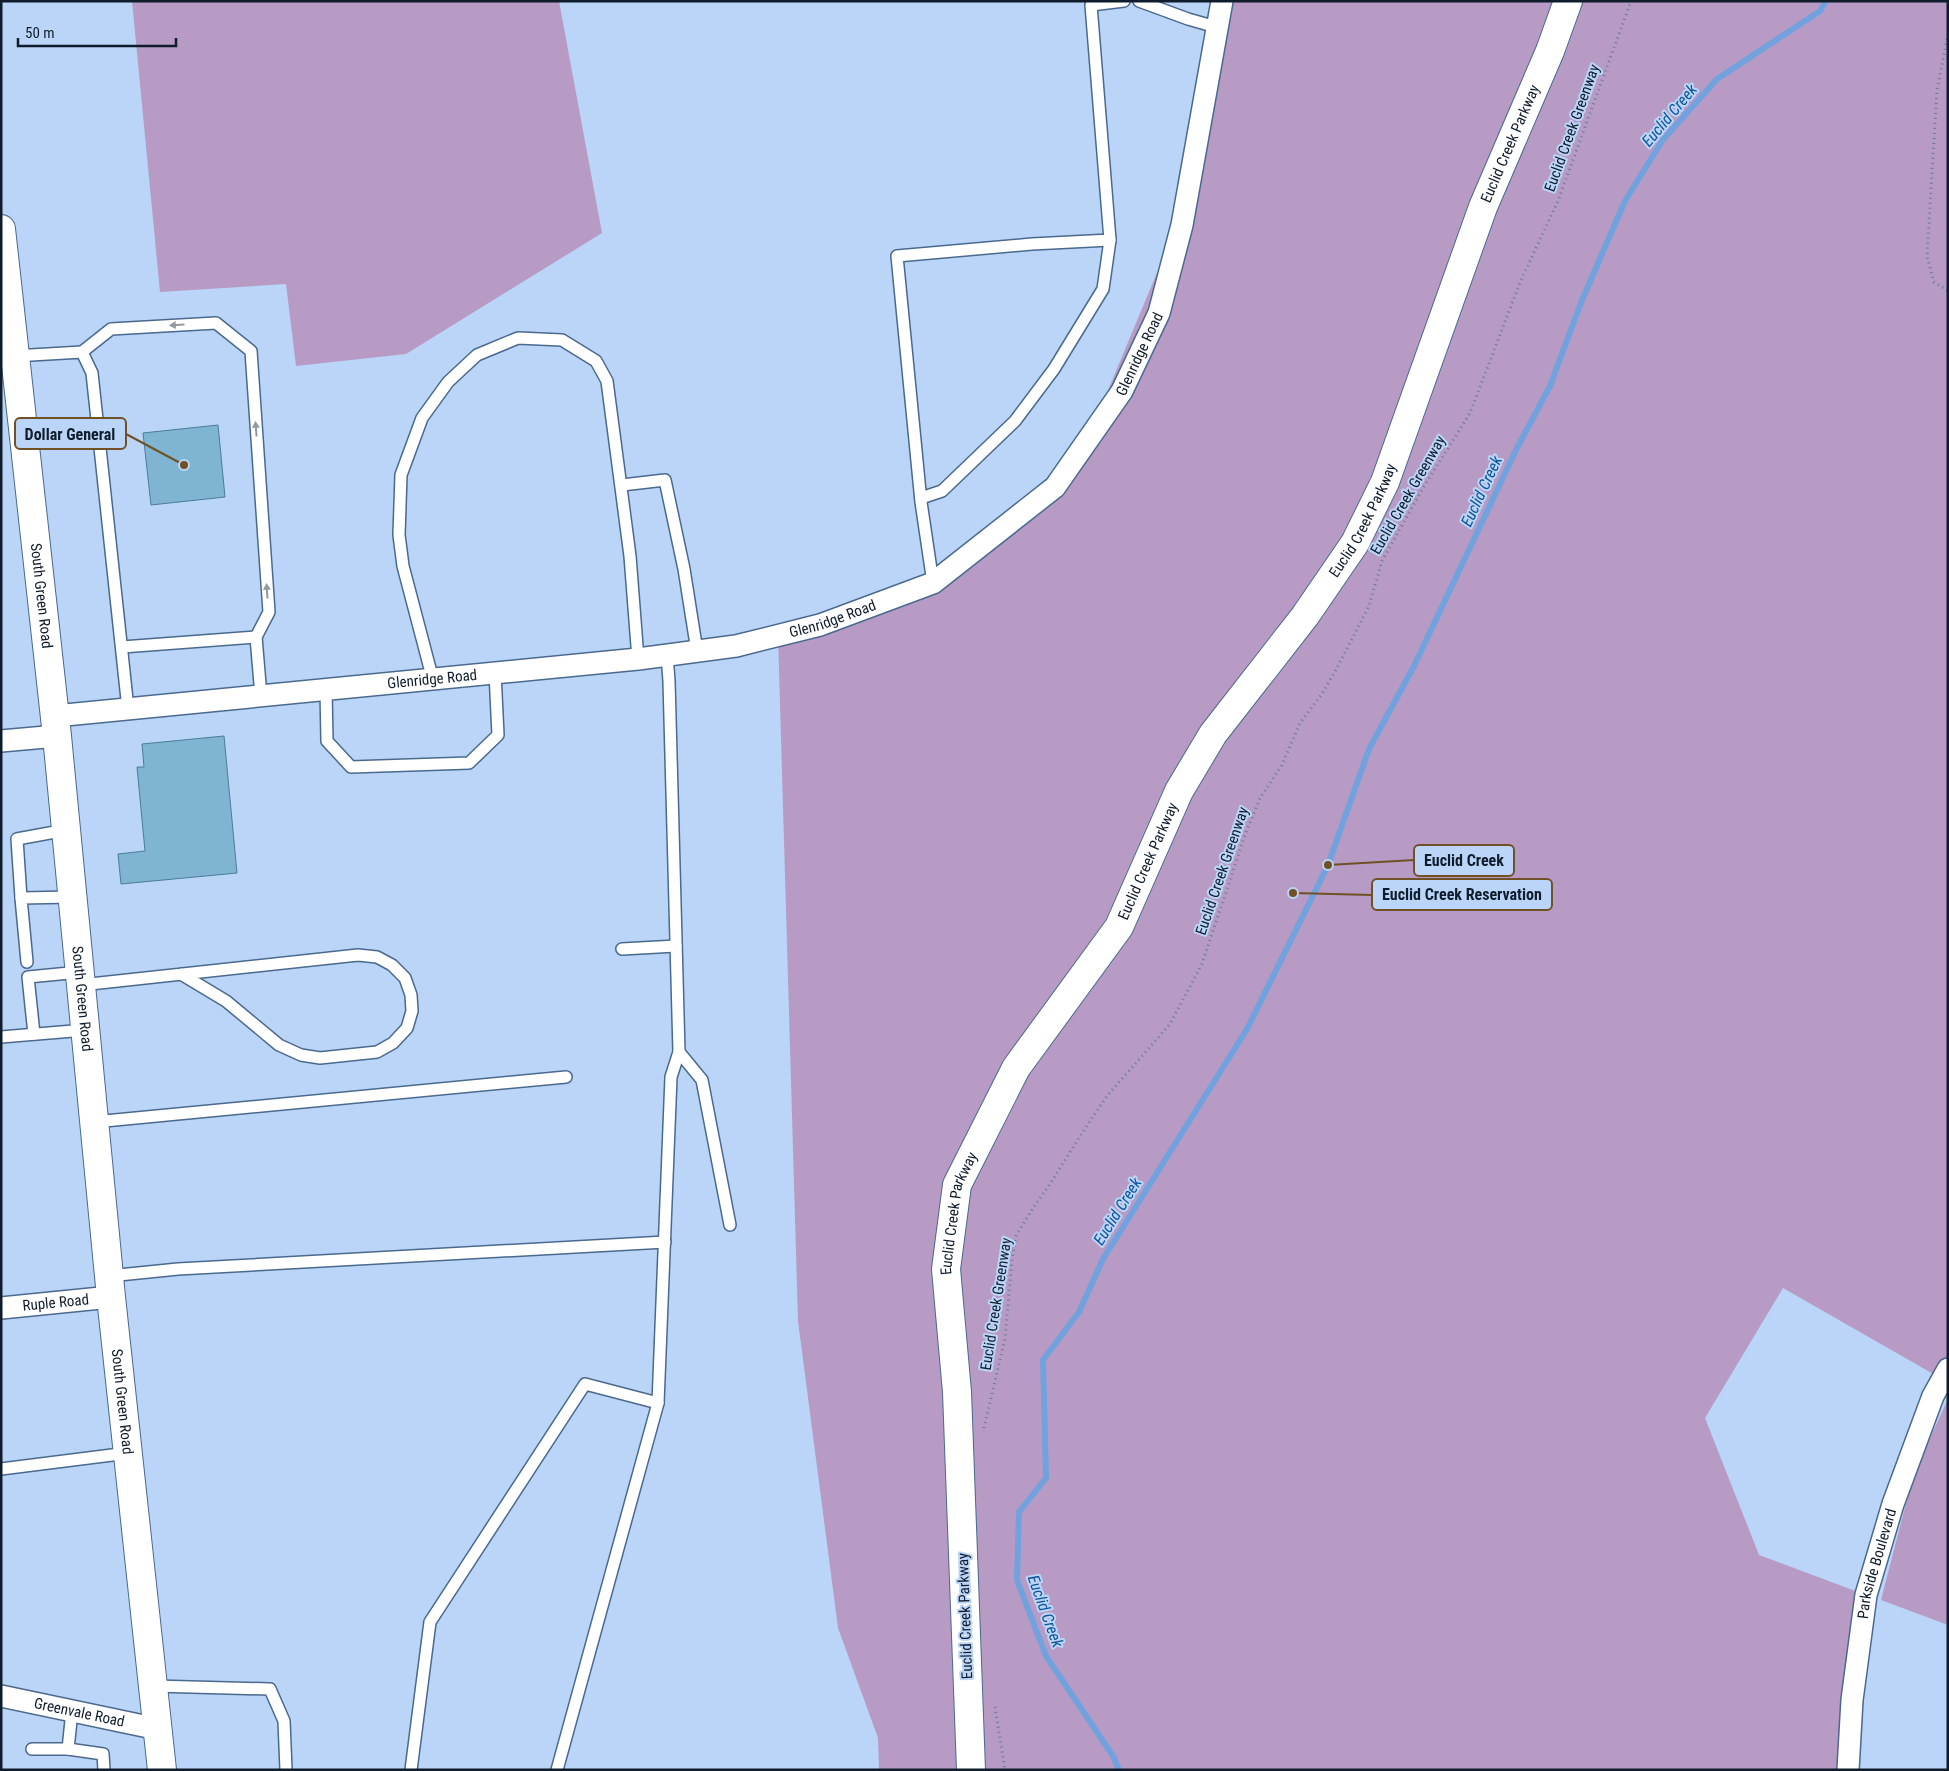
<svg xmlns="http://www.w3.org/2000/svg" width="1949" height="1771" font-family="'Roboto Condensed',sans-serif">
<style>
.green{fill:#b79bc5}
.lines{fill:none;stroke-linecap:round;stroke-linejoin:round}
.stream{stroke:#71a2de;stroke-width:6}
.building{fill:#7fb4d2;stroke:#4a7d99}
.lane-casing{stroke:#4a698e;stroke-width:14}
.street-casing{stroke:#4a698e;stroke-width:24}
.secondary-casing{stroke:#4a698e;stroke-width:30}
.path{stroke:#677b94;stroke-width:3;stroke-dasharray:1 4;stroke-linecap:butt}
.lane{stroke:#fff;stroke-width:11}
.street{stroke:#fff;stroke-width:21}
.secondary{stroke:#fff;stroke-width:28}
.oneway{fill:#9399a0}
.labels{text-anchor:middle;stroke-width:4;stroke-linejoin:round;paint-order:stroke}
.street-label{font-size:15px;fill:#0f1c2b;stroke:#bad5f7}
.water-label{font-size:16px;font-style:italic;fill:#0d539a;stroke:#bad5f7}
.leader{fill:none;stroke:#705126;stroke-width:2}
.callout-dot{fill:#705126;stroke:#bad5f7;stroke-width:2}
.callout{fill:#bad5f7;stroke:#705126;stroke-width:2}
.callout-label{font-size:16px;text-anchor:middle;font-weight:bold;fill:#0f1c2b}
</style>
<rect width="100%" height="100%" fill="#bad5f7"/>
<g class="green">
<polygon points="132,1 559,1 602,233 406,354 296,366 286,284 160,292"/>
<polygon points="1222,1 1948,1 1948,1369 1942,1379 1783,1288 1705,1418 1759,1555 1866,1595 1848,1770 879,1770 878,1738 838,1628 798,1321 778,635 933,583 1055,487 1086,443 1186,203"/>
<polygon points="1948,1399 1948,1625 1881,1600 1905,1507 1918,1464"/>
</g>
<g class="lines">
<polyline class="stream" points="1119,1770 1113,1756 1046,1656 1017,1580 1019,1512 1046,1478 1043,1360 1079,1312 1103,1259 1247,1029 1328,865 1369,749 1414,666 1517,448 1550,386 1582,300 1625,201 1662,141 1717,79 1820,11 1826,1"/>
</g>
<g class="building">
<polygon points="218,425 225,497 151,505 143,433"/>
<polygon points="224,736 237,873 121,884 118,854 145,851 137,767 144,767 142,744"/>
</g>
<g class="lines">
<g class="lane-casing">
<g id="lane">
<polyline points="1139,1 1188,19 1216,27"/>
<polyline points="82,352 111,329 216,323 251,351 269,612 256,637"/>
<polyline points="14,356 82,352 92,373 128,709"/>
<polyline points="622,485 665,480 684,569 697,651"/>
<polyline points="921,498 942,491 1015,421 1054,369 1103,289 1110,240"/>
<polyline points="933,583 921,502 897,256 1032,244 1110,240 1091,5 1124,1"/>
<polyline points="122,647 256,637 261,696"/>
<polyline points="433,680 403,566 399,535 401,475 422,418 448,382 477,355 518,338 562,340 596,361 607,381 630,556 638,659"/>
<polyline points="326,690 327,741 351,767 469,763 498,735 495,673"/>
<polyline points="21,898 17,839 66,830"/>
<polyline points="622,949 676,946"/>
<polyline points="27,962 21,898 72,897"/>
<polyline points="81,985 358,955 377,957 392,965 405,978 411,995 412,1011 407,1028 393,1043 377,1052 320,1058 301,1055 279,1045 226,1001 181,974"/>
<polyline points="34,1034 28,977 80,972"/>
<polyline points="1,1037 85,1030"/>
<polyline points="679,1052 702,1080 730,1225"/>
<polyline points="94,1122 566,1077"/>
<polyline points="109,1276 178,1269 665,1242"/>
<polyline points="1,1469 128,1453"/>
<polyline points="154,1686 270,1689 284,1721 286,1770"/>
<polyline points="72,1711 68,1749 103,1754 104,1770"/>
<polyline points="32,1749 68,1749"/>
<polyline points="411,1770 430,1622 585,1384 658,1403"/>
<polyline points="557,1770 658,1403 671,1077 679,1052 669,681 667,655"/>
</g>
</g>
<g class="street-casing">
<g id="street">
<path id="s1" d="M55,716L638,659L736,646L820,625L933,583L1055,487L1122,391L1159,313L1182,225L1222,1"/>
<polyline points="1,741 57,736"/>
<path id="s2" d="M1,1308L111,1297"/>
<path id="s3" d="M1,1696L158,1729"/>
<path id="s4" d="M1848,1770L1852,1700L1866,1595L1893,1504L1933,1396L1948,1369"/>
</g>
</g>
<g class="secondary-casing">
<g id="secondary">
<path id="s5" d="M1,229L57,736L111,1297L162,1770"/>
<path id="s6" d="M971,1770L957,1392L946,1269L957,1185L1016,1068L1119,927L1179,791L1213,734L1305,616L1355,543L1385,482L1483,207L1550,51L1568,1"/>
</g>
</g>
<g class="path">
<polyline points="1948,34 1937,90 1927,256 1934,282 1948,291"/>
<polyline points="984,1428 1005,1338 1012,1260 1016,1236 1033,1208 1050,1184 1082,1133 1107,1096 1170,1024 1202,964 1245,835 1260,798 1282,765 1300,723 1322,694 1337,668 1369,606 1382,561 1423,488 1470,413 1521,280 1558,201 1631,1"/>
<polyline points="995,1707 1005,1770"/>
</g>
<use href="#lane" class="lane"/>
<use href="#street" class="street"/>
<use href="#secondary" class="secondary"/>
</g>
<defs><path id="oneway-solid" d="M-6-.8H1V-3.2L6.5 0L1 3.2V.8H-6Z" transform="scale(1.25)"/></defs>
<g class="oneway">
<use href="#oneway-solid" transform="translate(177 325) rotate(177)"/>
<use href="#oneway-solid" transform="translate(256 429) rotate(-94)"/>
<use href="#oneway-solid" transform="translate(267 591) rotate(-94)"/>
</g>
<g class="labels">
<g class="street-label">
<text transform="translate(1572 128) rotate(-70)" y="5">Euclid Creek Greenway</text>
<text dy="5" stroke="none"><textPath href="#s6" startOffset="1774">Euclid Creek Parkway</textPath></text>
<text dy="5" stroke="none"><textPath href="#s1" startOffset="1205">Glenridge Road</textPath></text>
<text transform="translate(1408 495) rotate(-60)" y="5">Euclid Creek Greenway</text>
<text dy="5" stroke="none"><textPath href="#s6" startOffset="1369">Euclid Creek Parkway</textPath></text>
<text dy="5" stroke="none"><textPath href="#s5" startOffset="369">South Green Road</textPath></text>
<text dy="5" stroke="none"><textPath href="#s1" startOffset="785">Glenridge Road</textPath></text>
<text dy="5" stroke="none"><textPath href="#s1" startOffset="379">Glenridge Road</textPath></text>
<text dy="5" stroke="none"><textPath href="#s6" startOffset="964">Euclid Creek Parkway</textPath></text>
<text transform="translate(1222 871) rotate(-71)" y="5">Euclid Creek Greenway</text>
<text dy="5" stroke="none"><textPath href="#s5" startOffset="774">South Green Road</textPath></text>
<text dy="5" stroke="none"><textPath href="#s6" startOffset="559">Euclid Creek Parkway</textPath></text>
<text dy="5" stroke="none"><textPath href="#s2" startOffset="55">Ruple Road</textPath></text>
<text transform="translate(996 1304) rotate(-81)" y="5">Euclid Creek Greenway</text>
<text dy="5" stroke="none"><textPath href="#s5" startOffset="1179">South Green Road</textPath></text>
<text dy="5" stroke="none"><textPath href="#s4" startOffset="209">Parkside Boulevard</textPath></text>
<text transform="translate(965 1616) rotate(-92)" y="5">Euclid Creek Parkway</text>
<text dy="5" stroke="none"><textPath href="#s3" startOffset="80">Greenvale Road</textPath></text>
</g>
<g class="water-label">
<text transform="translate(1669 115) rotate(-50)" y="6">Euclid Creek</text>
<text transform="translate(1481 491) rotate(-65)" y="6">Euclid Creek</text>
<text transform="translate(1117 1211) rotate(-58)" y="6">Euclid Creek</text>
<text transform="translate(1046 1611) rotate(70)" y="6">Euclid Creek</text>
</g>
</g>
<path class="leader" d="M184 465L126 434M1328 865L1414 860M1293 893L1372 895"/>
<g class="callout-dot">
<circle cx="184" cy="465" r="5"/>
<circle cx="1328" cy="865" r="5"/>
<circle cx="1293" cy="893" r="5"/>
</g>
<g class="callout">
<rect x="15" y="418" width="111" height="31" rx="5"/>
<rect x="1414" y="845" width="100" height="31" rx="5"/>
<rect x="1372" y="879" width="180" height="31" rx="5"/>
</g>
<g class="callout-label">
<text x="70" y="440">Dollar General</text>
<text x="1464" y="866">Euclid Creek</text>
<text x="1462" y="900">Euclid Creek Reservation</text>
</g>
<rect width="1949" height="1771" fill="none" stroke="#0f1c2b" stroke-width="5"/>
<path d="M18 38v8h158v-8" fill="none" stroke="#0f1c2b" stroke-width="2.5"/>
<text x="25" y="38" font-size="15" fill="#0f1c2b" stroke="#bad5f7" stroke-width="4" paint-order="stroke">50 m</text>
</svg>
